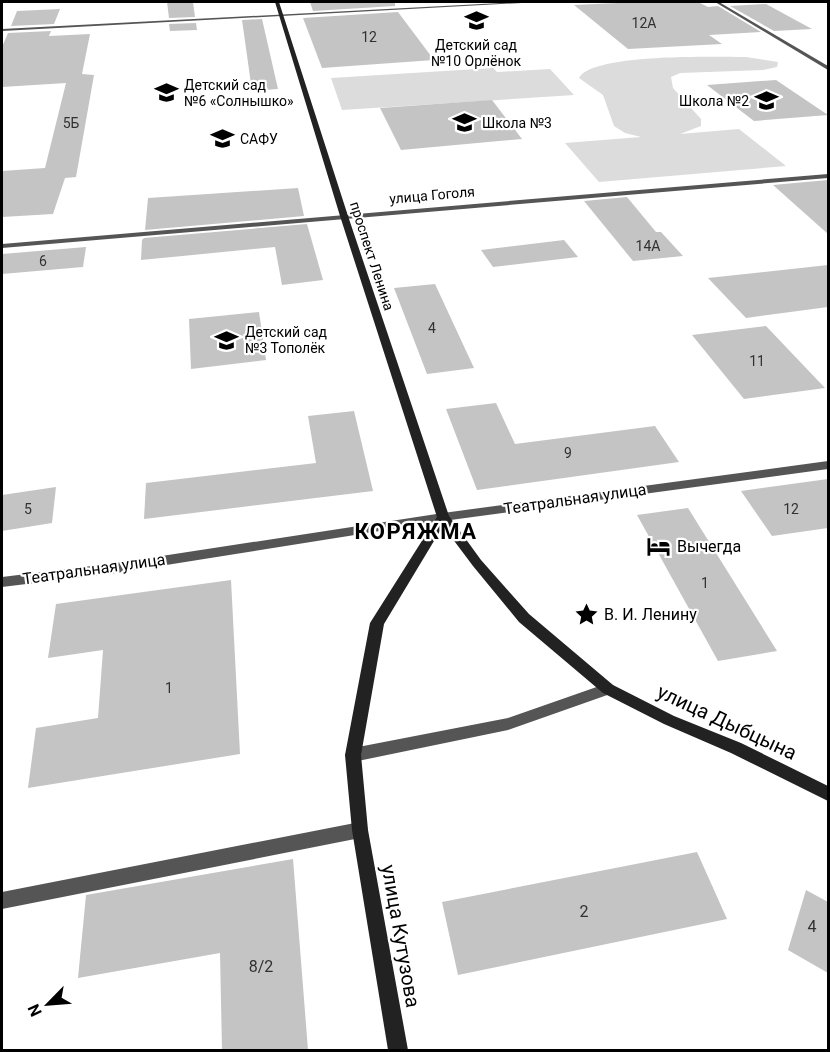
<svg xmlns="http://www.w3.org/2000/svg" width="830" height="1052" font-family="Roboto,sans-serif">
  <rect width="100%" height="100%" fill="#fff"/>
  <g fill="#dcdcdc">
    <path d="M 746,57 L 778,62 L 777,67 L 763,70 L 680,73 L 671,77 L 673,88 L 701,119 L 701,126 L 680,134 L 739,129 L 786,166 L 599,182 L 565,143 L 641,137 L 625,133 L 614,126 L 603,95 L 579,78 C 592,53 717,57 746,57 Z"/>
    <polygon points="493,68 497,72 550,69 574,95 342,110 331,78"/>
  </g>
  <g fill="#c4c4c4">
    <polygon points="167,2 193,2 195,17 169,18"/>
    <polygon points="310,2 395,2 395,6 313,11"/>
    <polygon points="639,2 698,2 708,7 718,6 761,32 709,35 722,44 628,49 574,5"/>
    <polygon points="766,4 812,29 774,31 730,6"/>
    <polygon points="60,9 54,24 11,26 17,11"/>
    <polygon points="398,12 434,60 322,68 303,18"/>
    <polygon points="262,19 278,89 252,91 242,20"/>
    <polygon points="196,23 197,30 170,31 169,24"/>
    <polygon points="51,31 49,36 90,34 82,74 94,75 76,177 65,178 53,214 2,217 2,171 45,168 66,83 2,87 2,47 8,33"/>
    <polygon points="776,80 828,115 754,121 707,85"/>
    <polygon points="492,100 522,139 401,150 380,108"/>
    <polygon points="828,180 828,234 773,185"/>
    <polygon points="298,188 304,216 145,230 148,198"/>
    <polygon points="627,197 656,232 661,232 683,256 633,261 584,201"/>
    <polygon points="307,224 323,280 282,285 275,247 141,260 142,240 144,238"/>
    <polygon points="564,240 578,257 493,267 481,250"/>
    <polygon points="86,247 83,267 2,274 2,254"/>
    <polygon points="828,265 828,307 746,318 708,278"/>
    <polygon points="435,284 474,368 427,374 394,288"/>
    <polygon points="259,312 266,360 191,369 189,319"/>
    <polygon points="766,326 825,388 744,399 692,335"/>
    <polygon points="496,403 515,444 655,426 679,462 477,490 446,409"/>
    <polygon points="354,411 373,491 144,519 146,483 316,463 308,416"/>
    <polygon points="828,479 828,528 772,536 741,491"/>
    <polygon points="56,487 52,523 2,531 2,495"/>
    <polygon points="688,508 777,651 718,661 637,515"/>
    <polygon points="231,580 240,754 28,788 36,728 98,718 103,650 48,658 56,604"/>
    <polygon points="697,852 727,919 458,975 442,902"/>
    <polygon points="293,859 308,1050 222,1050 220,953 78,978 86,895"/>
    <polygon points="806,890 828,902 828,973 788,950"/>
  </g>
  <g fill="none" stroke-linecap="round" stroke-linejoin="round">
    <g fill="#555" fill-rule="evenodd">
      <polygon points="521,2 540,2 2,31 2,29"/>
      <polygon points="715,2 719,2 828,66 828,70"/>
      <polygon points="828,174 828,178 2,248 2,244"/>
      <polygon points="828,461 828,469 443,521 116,573 2,587 2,577 116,563 443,513"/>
      <polygon points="608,683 613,685 615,689 613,693 508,730 353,762 348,760 345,755 348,750 353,748 508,718"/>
      <polygon points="360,822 366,825 368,830 366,835 360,838 2,909 2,892"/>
    </g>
    <polygon fill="#222" fill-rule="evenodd" points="275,2 279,2 348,216 449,516 481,560 529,614 613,685 674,716 741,743 828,786 828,801 731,753 664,724 603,693 519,622 473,566 443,526 384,624 361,755 368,830 408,1050 388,1050 352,830 345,755 370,623 437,517 340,216"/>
  </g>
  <defs>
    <symbol id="school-bare" viewBox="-9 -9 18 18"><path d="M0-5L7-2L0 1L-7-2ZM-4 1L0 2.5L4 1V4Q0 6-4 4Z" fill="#000" stroke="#fff" stroke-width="2.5" paint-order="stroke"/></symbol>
    <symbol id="university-bare" viewBox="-9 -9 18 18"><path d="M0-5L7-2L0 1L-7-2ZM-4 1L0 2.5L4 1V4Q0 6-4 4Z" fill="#000" stroke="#fff" stroke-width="2.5" paint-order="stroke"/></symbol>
    <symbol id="hotel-bare" viewBox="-9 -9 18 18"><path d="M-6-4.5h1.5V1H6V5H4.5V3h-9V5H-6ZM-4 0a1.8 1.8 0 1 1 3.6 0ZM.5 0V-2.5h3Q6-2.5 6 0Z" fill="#000" stroke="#fff" stroke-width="2.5" paint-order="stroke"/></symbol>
    <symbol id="sight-bare" viewBox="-9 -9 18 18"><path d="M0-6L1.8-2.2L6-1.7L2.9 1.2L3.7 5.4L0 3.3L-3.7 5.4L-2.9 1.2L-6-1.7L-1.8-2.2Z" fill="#000" stroke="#fff" stroke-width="2.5" paint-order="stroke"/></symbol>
  </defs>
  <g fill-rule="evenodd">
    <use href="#school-bare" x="460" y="4" width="33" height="33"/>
    <use href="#school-bare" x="150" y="76" width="33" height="33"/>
    <use href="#school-bare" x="750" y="84" width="33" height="33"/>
    <use href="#school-bare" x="448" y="106" width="33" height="33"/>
    <use href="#university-bare" x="206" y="122" width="33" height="33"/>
    <use href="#school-bare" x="210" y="324" width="33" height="33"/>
    <use href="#hotel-bare" x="642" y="530" width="33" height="33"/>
    <use href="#sight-bare" x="570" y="598" width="33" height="33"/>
  </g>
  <g text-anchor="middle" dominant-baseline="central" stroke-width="4.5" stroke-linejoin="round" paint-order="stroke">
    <g font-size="14" fill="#313131">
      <text x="644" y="23">12А</text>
      <text x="369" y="37">12</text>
      <text x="71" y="123">5Б</text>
      <text x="648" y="246">14А</text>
      <text x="43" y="261">6</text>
      <text x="432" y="328">4</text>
      <text x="757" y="361">11</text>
      <text x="568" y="453">9</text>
      <text x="28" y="509">5</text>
      <text x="791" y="509">12</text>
      <text x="705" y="583">1</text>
      <text x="169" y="688">1</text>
    </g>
    <g font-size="14" fill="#000" stroke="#fff" text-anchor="start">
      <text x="476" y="45" text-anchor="middle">Детский сад<tspan x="476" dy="16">№10 Орлёнок</tspan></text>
      <text x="184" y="85">Детский сад<tspan x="184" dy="16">№6 «Солнышко»</tspan></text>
      <text x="749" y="101" text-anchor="end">Школа №2</text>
      <text x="482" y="123">Школа №3</text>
      <text x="240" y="139">САФУ</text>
      <text x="245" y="332">Детский сад<tspan x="245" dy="16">№3 Тополёк</tspan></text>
    </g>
    <g font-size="14" fill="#000" stroke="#fff">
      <text transform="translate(432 195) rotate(-5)">улица Гоголя</text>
      <text transform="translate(372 256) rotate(72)">проспект Ленина</text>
    </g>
    <g font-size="16" fill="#000" stroke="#fff">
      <text transform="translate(575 499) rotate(-8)">Театральная улица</text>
      <text transform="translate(94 569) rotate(-8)">Театральная улица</text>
    </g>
    <g font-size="16" fill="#000" stroke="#fff" text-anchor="start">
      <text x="677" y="546">Вычегда</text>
      <text x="604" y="614">В. И. Ленину</text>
    </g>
    <g font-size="16" fill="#313131">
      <text x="584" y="911">2</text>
      <text x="812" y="926">4</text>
      <text x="261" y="966">8/2</text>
    </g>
    <g font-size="20" fill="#000" stroke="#fff">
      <text transform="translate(727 722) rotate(25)">улица Дыбцына</text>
      <text transform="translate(401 936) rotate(80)">улица Кутузова</text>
    </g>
    <g font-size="22" font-weight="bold" letter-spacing="1.5" fill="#000" stroke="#fff">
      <text x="416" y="531">КОРЯЖМА</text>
    </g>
  </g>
  <rect width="830" height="1052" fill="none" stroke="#000000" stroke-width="6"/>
  <g transform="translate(48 1004) rotate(245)" stroke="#ffffff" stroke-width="4.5" paint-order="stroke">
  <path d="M0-4.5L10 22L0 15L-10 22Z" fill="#000000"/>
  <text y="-9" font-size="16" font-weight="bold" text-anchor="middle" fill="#000000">N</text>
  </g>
</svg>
